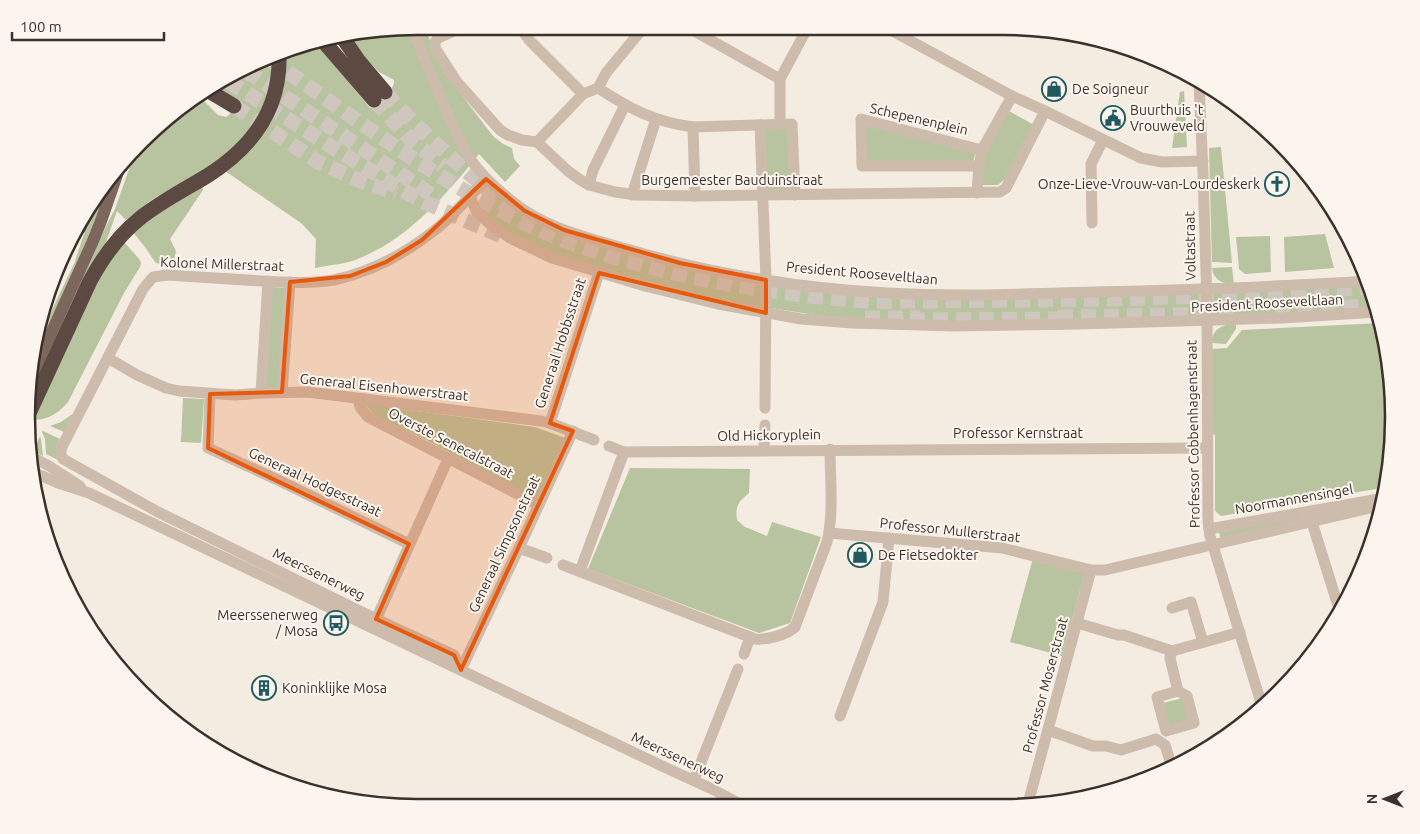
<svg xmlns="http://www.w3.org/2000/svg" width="1420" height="834" font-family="Ubuntu,sans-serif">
  <rect width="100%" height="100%" fill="#f4ebe1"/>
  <g fill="#b8c4a0">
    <path d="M 405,28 L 409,37 L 426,31 L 444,72 L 493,136 L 503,144 L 512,148 L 514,159 L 520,166 L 505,182 L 479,154 C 447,194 409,238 360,258 C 348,264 329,265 315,268 L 316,239 L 301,223 L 222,169 L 249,148 L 283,51 L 292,47 L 316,43 L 370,108 C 378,101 395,91 394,80 L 379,72 L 362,55 L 350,37 Z"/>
    <path d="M 272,58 C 271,64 272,71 271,77 C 266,118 237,149 203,171 C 186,182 167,190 150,201 C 142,207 134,214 126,220 L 117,211 L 105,245 L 74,297 L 106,226 L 115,209 L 134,155 L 179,107 L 199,96 L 218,115 L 226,117 L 230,114 L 238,100 L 214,88 Z"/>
    <polygon points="1184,91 1187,147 1172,148 1180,92"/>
    <polygon points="1009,111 1034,125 1009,175 998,185 981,185 986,149"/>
    <polygon points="864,123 976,151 973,162 864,162"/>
    <polygon points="762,126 791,126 793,193 765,194"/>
    <polygon points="1221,147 1232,263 1212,262 1209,148"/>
    <polygon points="110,180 95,224 36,355 37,341 74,264 86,228 103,188"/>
    <polygon points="202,185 203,190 170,239 176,251 173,264 159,264 155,262 145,247 132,231"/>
    <polygon points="487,194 495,194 599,245 885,296 1369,284 1377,309 1103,321 885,321 821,316 709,298 549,254 495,225 480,209 480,201"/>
    <polygon points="1325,234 1334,268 1285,272 1284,237"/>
    <polygon points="1270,236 1271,272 1245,274 1239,269 1236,237"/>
    <path d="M 124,242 L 140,260 L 141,263 L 140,267 L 124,293 L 68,402 C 60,412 46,422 32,419 L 89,293 L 99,274 Z"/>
    <path d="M 1232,267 L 1234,284 C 1222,283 1214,281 1212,268 Z"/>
    <polygon points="270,287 287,288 280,390 263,389"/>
    <path d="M 1236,323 L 1236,329 L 1226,344 L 1212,343 C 1212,328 1223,325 1236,323 Z"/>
    <polygon points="1381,323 1386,340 1394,417 1387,487 1221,516 1215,511 1215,435 1212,434 1212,349 1227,348 1242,330"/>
    <polygon points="183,398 204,399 201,443 181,442"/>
    <polygon points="365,404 535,427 565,438 537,499 424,439 374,415"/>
    <polygon points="74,413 64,432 50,426 61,422"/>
    <path d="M 43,431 L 60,439 C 54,448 56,453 60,461 L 46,454 L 45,439 L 42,432 Z"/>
    <polygon points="40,436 41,439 43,456 33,451"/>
    <path d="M 630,468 L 750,469 L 749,493 C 738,502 735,506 737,520 L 745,527 L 767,536 L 772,522 L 821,537 L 790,623 L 759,633 L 588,569 Z"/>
    <polygon points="1302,516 1303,521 1221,540 1219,532"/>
    <polygon points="1033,558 1085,572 1062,656 1010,642"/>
    <polygon points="1183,698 1190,721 1169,727 1163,703"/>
  </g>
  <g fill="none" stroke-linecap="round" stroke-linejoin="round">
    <g stroke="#cfc6bd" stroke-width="15" stroke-dasharray="15 8" stroke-linecap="butt">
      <path d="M 269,59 C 363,123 455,196 561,239 C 599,254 639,265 678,274 C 741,288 805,297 869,301 C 886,302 904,301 921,301 C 952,301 983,300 1014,300 C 1133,300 1252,295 1370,287"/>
      <polyline points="246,71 438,199"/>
      <polyline points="228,81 327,144 402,190 426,203 506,238"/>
      <path d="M 385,92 C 423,135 468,173 512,210"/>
      <polyline points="374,100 410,139 443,166"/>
      <polyline points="234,106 318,162 363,182 396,193"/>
      <polyline points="1275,313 1375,305"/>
      <polyline points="1058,317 1237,314"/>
      <polyline points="865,318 920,318"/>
      <polyline points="910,320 1067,319"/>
    </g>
    <g stroke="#cdbbac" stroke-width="11">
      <polyline points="466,26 438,38 435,42 435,48 457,82 500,130 508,135 522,140 537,142 568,171 579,179 589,185 615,192 637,195 695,196 1000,192 1006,188 1045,111"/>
      <polyline points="519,26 530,41 583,94"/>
      <path d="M 412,27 C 423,56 435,84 447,112 C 454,128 461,145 471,160 C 482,176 498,190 513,202 C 545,228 588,238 627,249 C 711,274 800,288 887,293 C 956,297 1024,294 1093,292 C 1185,290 1276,287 1368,281"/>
      <polyline points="687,27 780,79"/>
      <polyline points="885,27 1012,96 1045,111 1141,158 1162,162 1203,161"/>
      <polyline points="1199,82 1203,173 1207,305 1208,521 1210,536 1262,706"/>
      <path d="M 598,88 C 630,109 655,122 693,127 L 792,124 L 795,195"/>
      <polyline points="780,124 780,79 808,27"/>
      <polyline points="760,125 766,280 765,408"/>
      <polyline points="693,127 695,196"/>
      <polyline points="537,142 583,94 598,88 606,73 644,27"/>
      <polyline points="979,166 862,166 861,119 982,150"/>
      <polyline points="589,185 593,170 625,105"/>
      <polyline points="977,193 979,166 982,150 1012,96"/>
      <polyline points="632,195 656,119"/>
      <polyline points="470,196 476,211 493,227 510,238 552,258 645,286 718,304 801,319 852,323 953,326 1079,324 1282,318 1378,312"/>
      <polyline points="1092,223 1091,164 1103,140"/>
      <polyline points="108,358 137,375 166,388 179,391 235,395 261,393 308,392 541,421 550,423 594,440"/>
      <polyline points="282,392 290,282"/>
      <polyline points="261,393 268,281"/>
      <polyline points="210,394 208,448 282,482 409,544"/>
      <polyline points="358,399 360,407 368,417 539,505"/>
      <polyline points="550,423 599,273"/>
      <polyline points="609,446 624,452 1207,448"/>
      <polyline points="764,450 765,425"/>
      <polyline points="30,456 49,466 80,486"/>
      <polyline points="33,472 58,483 89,493 660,765 712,789 746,807"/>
      <polyline points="1310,516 1340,612"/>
      <polyline points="1209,529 1379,499"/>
      <polyline points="829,533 1002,548 1091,570 1105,570 1383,505"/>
      <polyline points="519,548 547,558"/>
      <path d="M 563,565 L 755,639 C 766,640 787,635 795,627 L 827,542 C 834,512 830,480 830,449"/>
      <polyline points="580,571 624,452"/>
      <polyline points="1172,608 1191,602 1203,642"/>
      <polyline points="1077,623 1118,635 1124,635 1172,651"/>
      <polyline points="374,624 448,459"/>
      <polyline points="1172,651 1170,658 1178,691 1187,696 1194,723 1166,731 1157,697 1178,691"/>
      <polyline points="1172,651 1240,632"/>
      <polyline points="744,654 750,637"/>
      <path d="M 461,670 L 454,655 L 376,619 L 158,512 L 63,459 C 58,451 63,445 67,437 L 143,289 L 153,277 L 167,275 C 198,277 230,279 262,281 C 285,282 310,284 334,280 C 371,272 406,253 435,230 C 454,215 470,196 486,179"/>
      <polyline points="461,670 519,548 573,431"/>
      <polyline points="840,716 883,602 889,538"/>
      <polyline points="1048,730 1093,746 1106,746 1121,750 1156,739 1165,745 1172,767"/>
      <polyline points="694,780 738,669"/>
      <polyline points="1027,807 1091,570"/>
    </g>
    <g stroke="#7d675c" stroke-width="12">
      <polyline points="80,228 93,199"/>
      <polyline points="34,371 93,241 101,221 118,172"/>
    </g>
    <g stroke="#5c4a42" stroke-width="15">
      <polyline points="343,38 358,60 385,92"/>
      <polyline points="324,42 374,100"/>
      <polyline points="209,91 234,106"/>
      <path d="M 30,411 L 90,281 C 103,257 118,236 139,219 C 160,202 184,190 207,176 C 253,147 281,109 279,54"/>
    </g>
  </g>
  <path fill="#e8590c" fill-opacity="0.2" stroke="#e8590c" stroke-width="4" stroke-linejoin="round" d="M 486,179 L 525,211 L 564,230 L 680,263 L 766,280 L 766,313 L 599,273 L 550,423 L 573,431 L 461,670 L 454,655 L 376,619 L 409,544 L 208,448 L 210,394 L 282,392 L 290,282 L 350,276 L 386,262 L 422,240 Z"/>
  <defs>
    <symbol id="shop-ring" viewBox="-11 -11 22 22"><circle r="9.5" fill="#fbf5ee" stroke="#1f5a5e" stroke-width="1.5"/><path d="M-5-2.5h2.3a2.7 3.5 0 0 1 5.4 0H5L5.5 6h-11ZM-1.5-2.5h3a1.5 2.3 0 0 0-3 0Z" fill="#1f5a5e"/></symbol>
    <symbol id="civic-ring" viewBox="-11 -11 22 22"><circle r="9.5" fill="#fbf5ee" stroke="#1f5a5e" stroke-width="1.5"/><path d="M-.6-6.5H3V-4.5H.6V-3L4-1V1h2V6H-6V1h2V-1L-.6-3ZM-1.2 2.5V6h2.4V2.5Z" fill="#1f5a5e"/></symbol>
    <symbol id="church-ring" viewBox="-11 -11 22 22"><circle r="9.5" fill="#fbf5ee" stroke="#1f5a5e" stroke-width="1.5"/><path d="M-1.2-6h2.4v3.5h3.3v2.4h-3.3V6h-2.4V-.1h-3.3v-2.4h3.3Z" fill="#1f5a5e"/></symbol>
    <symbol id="bus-ring" viewBox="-11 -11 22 22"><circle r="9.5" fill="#fbf5ee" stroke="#1f5a5e" stroke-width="1.5"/><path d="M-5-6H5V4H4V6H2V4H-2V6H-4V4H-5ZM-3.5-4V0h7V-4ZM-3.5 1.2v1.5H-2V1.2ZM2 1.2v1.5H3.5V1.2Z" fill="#1f5a5e"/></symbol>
    <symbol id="building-ring" viewBox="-11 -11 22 22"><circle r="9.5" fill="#fbf5ee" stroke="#1f5a5e" stroke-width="1.5"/><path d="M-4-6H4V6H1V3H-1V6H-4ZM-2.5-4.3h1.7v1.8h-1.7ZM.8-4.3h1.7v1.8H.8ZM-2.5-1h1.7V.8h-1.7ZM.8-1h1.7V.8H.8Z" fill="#1f5a5e"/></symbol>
  </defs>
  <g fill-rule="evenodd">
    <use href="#shop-ring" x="1040" y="75" width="28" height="28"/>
    <use href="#civic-ring" x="1099" y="104" width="28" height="28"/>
    <use href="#church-ring" x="1263" y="170" width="28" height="28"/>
    <use href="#shop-ring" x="846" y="541" width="28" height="28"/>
    <use href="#bus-ring" x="322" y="609" width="28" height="28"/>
    <use href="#building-ring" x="250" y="674" width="28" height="28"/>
  </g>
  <g text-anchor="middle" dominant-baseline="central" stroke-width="4" stroke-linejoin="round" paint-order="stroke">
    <g font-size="14" fill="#3b302b" stroke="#fbf5ee" text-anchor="start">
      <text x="1072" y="89">De Soigneur</text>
      <text x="1130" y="110">Buurthuis 't<tspan x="1130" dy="16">Vrouweveld</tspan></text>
      <text x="1260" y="184" text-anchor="end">Onze-Lieve-Vrouw-van-Lourdeskerk</text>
      <text x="878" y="555">De Fietsedokter</text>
      <text x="318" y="615" text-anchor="end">Meerssenerweg<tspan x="318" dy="16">/ Mosa</tspan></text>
      <text x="282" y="688">Koninklijke Mosa</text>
    </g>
    <g font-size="14" fill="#3b302b" stroke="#fbf5ee">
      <text transform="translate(919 119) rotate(13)">Schepenenplein</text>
      <text x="732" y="180">Burgemeester Bauduinstraat</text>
      <text transform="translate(1190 246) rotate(-91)">Voltastraat</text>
      <text transform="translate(222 264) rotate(2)">Kolonel Millerstraat</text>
      <text transform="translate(862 273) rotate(5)">President Rooseveltlaan</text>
      <text transform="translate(1267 303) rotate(-3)">President Rooseveltlaan</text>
      <text transform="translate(560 343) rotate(-72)">Generaal Hobbsstraat</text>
      <text transform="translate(384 387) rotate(6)">Generaal Eisenhowerstraat</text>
      <text x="1018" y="433">Professor Kernstraat</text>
      <text transform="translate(1193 434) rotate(-91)">Professor Cobbenhagenstraat</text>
      <text transform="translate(769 435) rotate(-1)">Old Hickoryplein</text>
      <text transform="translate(451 443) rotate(27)">Overste Senecalstraat</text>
      <text transform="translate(315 482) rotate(25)">Generaal Hodgesstraat</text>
      <text transform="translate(1294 499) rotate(-10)">Noormannensingel</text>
      <text transform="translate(950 530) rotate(6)">Professor Mullerstraat</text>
      <text transform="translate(504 544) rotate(-65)">Generaal Simpsonstraat</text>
      <text transform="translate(319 574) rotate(26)">Meerssenerweg</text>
      <text transform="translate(1045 685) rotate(-75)">Professor Moserstraat</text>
      <text transform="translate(678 757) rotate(25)">Meerssenerweg</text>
    </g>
  </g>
  <path d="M0 0H1420V834H0ZM417 35H1003A382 382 0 0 1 1385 417V417A382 382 0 0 1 1003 799H417A382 382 0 0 1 35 417V417A382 382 0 0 1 417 35Z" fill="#fbf5ee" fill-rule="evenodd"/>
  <path fill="none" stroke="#3b302b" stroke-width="2.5" d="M417 35H1003A382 382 0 0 1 1385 417V417A382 382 0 0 1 1003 799H417A382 382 0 0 1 35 417V417A382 382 0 0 1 417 35Z"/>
  <g transform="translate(1385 799) rotate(270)" stroke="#fbf5ee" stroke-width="4" paint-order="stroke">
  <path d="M0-4L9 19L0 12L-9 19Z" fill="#3b302b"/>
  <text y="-8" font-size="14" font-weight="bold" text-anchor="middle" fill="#3b302b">N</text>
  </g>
  <path d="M12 32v8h152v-8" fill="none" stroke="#3b302b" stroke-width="2.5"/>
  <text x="20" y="32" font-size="15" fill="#3b302b" stroke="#fbf5ee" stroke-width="4" paint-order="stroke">100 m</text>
</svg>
